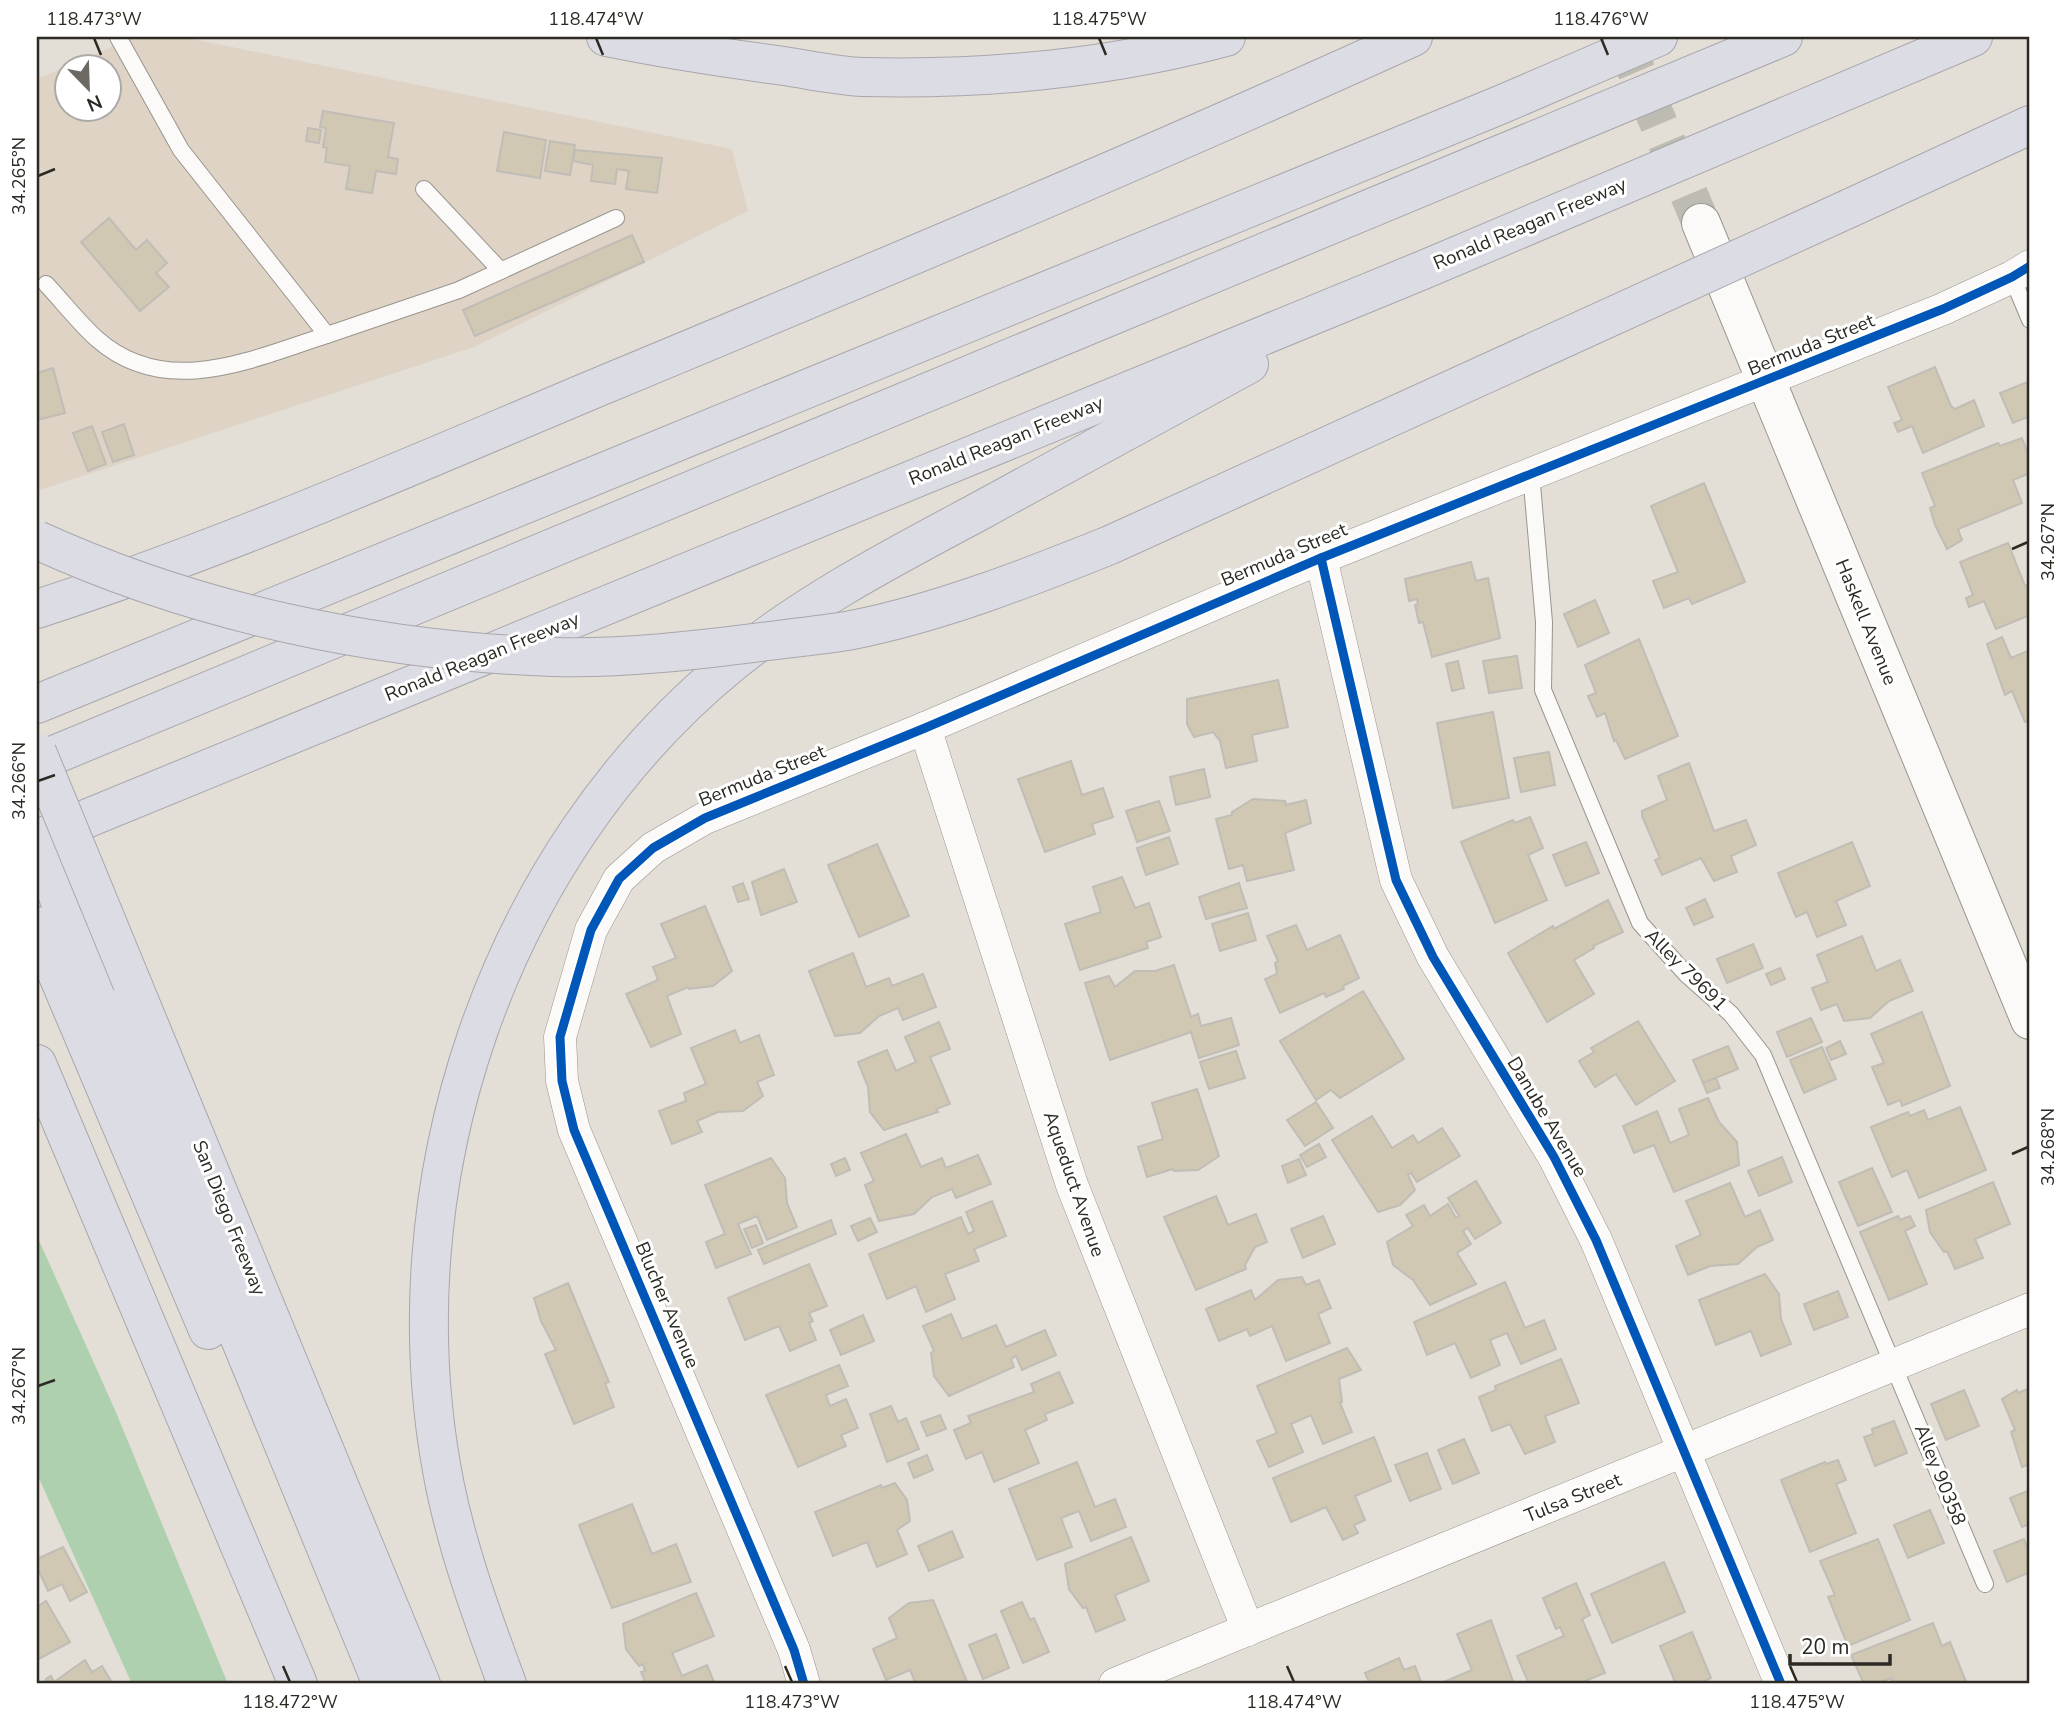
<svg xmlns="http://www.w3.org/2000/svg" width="2067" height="1721" font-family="'Nunito Sans',sans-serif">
  <rect width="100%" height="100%" fill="#e3dfd6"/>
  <path fill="#ded3c5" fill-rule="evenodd" d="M 135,37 L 183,37 L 732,149 L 748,211 L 474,347 L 37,491 L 37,79 ZM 66,66 L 108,66 L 108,108 L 66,108 Z"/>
  <polygon fill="#aed0ae" points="37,1236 115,1410 228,1684 132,1684 37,1474"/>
  <g fill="#d0c8b2" stroke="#c0bdb6" stroke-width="2">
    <polygon points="323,111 394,123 388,157 398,159 396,174 376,171 372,193 346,189 350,166 325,162 327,148 323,147 326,128 320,127"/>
    <polygon points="308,128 321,130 319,143 306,141"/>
    <polygon points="504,132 546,140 540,178 497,171"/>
    <polygon points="550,141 575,145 570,175 545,171"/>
    <polygon points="575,150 662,158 657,193 626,189 629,171 617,169 615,184 591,181 593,165 573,161"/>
    <polygon points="109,218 136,250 147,240 167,263 156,273 169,287 140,311 81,242"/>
    <polygon points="632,235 644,262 475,336 463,310"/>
    <polygon points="1935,367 1951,406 1955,409 1974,400 1984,426 1923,453 1912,426 1898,432 1894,423 1902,420 1888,387"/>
    <polygon points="53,368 65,413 37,420 37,373"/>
    <polygon points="2030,381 2030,416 2013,423 2000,393"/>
    <polygon points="124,424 134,455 113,462 102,432"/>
    <polygon points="92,426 106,464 88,471 73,433"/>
    <polygon points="2022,438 2030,459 2030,473 2013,480 2022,503 1958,529 1962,540 1947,549 1935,525 1930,508 1935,506 1922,473 1998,443 2000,446"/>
    <polygon points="1704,483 1745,582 1692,604 1689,598 1664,608 1653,581 1678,572 1651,506"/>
    <polygon points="2008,543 2025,586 2030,584 2030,615 1996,629 1984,601 1969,607 1966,598 1973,595 1960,562"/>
    <polygon points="1471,562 1476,581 1488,578 1500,638 1432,657 1423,622 1419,623 1415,605 1418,604 1417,599 1409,601 1405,579"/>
    <polygon points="1595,600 1609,633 1578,647 1564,614"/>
    <polygon points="2002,637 2011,658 2030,650 2030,720 2025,722 2012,691 2005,695 1987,644"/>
    <polygon points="1639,639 1678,736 1625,759 1616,740 1614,741 1605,713 1597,717 1588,696 1596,693 1585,665"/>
    <polygon points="1517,656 1522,688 1489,693 1483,661"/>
    <polygon points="1458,661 1464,688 1452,691 1446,664"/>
    <polygon points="1278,680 1288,727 1252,735 1257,761 1226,768 1220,741 1213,732 1194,737 1187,724 1187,699"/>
    <polygon points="1493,712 1509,798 1453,808 1437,723"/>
    <polygon points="1549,752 1555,785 1521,792 1514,758"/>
    <polygon points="1071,761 1082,795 1103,788 1113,817 1092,824 1095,834 1045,852 1018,779"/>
    <polygon points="1689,763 1714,831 1746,820 1756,845 1731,856 1737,872 1714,881 1701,858 1662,875 1655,860 1660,858 1642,816 1642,811 1667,800 1658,776"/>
    <polygon points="1204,769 1210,797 1176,805 1170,777"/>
    <polygon points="1253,799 1285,801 1286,805 1306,800 1311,823 1285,833 1294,870 1247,881 1243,865 1229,869 1216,819 1232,815 1232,812"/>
    <polygon points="1159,801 1170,831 1137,842 1126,811"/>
    <polygon points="1530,817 1543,848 1528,855 1547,900 1495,923 1461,842 1513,820 1515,823"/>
    <polygon points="1169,837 1178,864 1146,875 1137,848"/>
    <polygon points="1586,842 1599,873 1566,886 1553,855"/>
    <polygon points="1852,842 1870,886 1836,901 1846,925 1817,937 1807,912 1796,917 1778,873"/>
    <polygon points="877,844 909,916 859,937 828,865"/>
    <polygon points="784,869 797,902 761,915 752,882"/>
    <polygon points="1122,877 1135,908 1149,903 1161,937 1146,942 1148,948 1080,970 1065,924 1101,912 1093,887"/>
    <polygon points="743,883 749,899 738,902 733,887"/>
    <polygon points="1239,883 1247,908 1206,919 1199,897"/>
    <polygon points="1705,899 1713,917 1694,925 1686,908"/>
    <polygon points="1608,900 1623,932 1593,946 1594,948 1574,960 1594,994 1547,1022 1508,953 1553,926 1554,929"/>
    <polygon points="705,906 732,971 713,986 689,989 688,987 667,996 681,1034 651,1047 626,994 658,980 653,967 676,958 661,924"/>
    <polygon points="1248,913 1256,940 1220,951 1212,924"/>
    <polygon points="1296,925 1307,950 1340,935 1359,978 1343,986 1344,989 1326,997 1324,993 1280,1013 1265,979 1277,974 1275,963 1278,961 1267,936"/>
    <polygon points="1862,936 1876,971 1900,960 1913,991 1889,1001 1870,1018 1844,1021 1837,1004 1821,1010 1812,988 1828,982 1817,955"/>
    <polygon points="1753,944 1763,968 1727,983 1717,959"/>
    <polygon points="853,953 866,987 889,978 892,986 923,974 936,1007 903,1020 898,1008 879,1016 860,1033 835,1036 809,971"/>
    <polygon points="1174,965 1191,1017 1198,1014 1201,1026 1231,1018 1239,1045 1199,1058 1191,1032 1110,1060 1085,983 1109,976 1115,987 1135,971 1155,971"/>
    <polygon points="1780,968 1785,979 1771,985 1766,974"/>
    <polygon points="1363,991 1404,1059 1340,1098 1331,1090 1316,1100 1280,1041"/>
    <polygon points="1922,1012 1950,1086 1902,1106 1900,1100 1888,1105 1872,1067 1884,1063 1871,1034"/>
    <polygon points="1811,1018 1822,1042 1787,1057 1777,1032"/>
    <polygon points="1638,1021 1675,1081 1636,1105 1616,1074 1595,1087 1579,1061 1594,1052 1591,1048"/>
    <polygon points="939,1022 950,1049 930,1057 950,1104 936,1109 938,1112 884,1130 870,1112 868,1087 858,1062 887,1050 896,1071 916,1062 905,1037"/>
    <polygon points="735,1030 740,1043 759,1035 774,1075 757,1082 763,1096 743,1111 718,1112 697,1121 702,1132 672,1144 659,1111 686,1101 684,1093 706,1084 691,1048"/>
    <polygon points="1840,1041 1846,1054 1831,1060 1826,1048"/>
    <polygon points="1728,1046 1738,1069 1703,1083 1693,1060"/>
    <polygon points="1822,1047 1836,1079 1804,1093 1790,1060"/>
    <polygon points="1236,1051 1245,1078 1209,1089 1200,1062"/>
    <polygon points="1716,1078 1720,1088 1707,1093 1703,1083"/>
    <polygon points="1197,1089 1219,1156 1198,1170 1174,1171 1173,1169 1147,1177 1138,1147 1163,1139 1152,1103"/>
    <polygon points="1708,1098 1719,1122 1737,1142 1739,1165 1674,1192 1654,1145 1634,1153 1623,1126 1657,1111 1670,1143 1689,1135 1679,1109"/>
    <polygon points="1316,1102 1333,1128 1305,1146 1287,1120"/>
    <polygon points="1960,1107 1986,1170 1919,1198 1907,1170 1892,1177 1871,1127 1908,1112 1910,1116 1924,1110 1928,1120"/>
    <polygon points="1372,1116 1392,1148 1413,1135 1418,1143 1442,1128 1460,1156 1417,1182 1411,1173 1408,1175 1415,1190 1400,1205 1378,1212 1332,1140"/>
    <polygon points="906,1134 921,1167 942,1158 946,1168 978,1155 991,1184 956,1198 952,1189 932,1197 914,1214 879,1221 865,1185 874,1181 861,1153"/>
    <polygon points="1319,1144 1326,1157 1307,1167 1300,1155"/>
    <polygon points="1782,1157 1792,1182 1759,1196 1748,1171"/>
    <polygon points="771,1158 785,1178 787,1203 797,1227 767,1240 757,1216 738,1224 751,1254 716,1268 706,1242 725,1234 705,1185"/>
    <polygon points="845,1158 850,1170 836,1176 831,1164"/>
    <polygon points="1299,1159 1306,1175 1288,1183 1282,1166"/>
    <polygon points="1872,1168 1892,1212 1858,1226 1839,1182"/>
    <polygon points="1476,1181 1501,1223 1475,1239 1468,1228 1463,1231 1471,1244 1457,1253 1476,1284 1430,1305 1413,1280 1393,1265 1387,1242 1413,1226 1406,1215 1424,1205 1430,1216 1448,1204 1456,1218 1459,1216 1448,1198"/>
    <polygon points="1993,1182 2010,1224 1975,1239 1983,1258 1955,1269 1947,1251 1944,1252 1930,1232 1926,1210"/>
    <polygon points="1730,1183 1745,1217 1760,1210 1773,1240 1757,1247 1738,1264 1710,1266 1688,1275 1676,1246 1701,1235 1686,1201"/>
    <polygon points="1216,1196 1228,1225 1256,1214 1267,1242 1255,1247 1245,1265 1246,1269 1196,1290 1164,1217"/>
    <polygon points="992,1201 1006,1236 974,1249 979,1261 945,1274 955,1299 926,1312 916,1286 887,1299 869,1254 961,1217 968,1234 974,1231 966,1212"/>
    <polygon points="1323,1216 1335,1244 1303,1258 1291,1229"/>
    <polygon points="1898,1216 1900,1220 1910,1216 1915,1226 1905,1231 1927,1284 1889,1300 1860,1232"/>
    <polygon points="870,1218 877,1232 858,1241 851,1226"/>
    <polygon points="831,1220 836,1234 764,1264 758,1250"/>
    <polygon points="756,1225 763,1243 752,1248 744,1229"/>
    <polygon points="809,1264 827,1306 809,1313 813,1321 809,1323 816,1340 790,1351 779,1326 745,1340 728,1298"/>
    <polygon points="1765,1274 1779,1294 1781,1319 1791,1344 1761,1356 1751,1331 1716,1345 1699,1300"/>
    <polygon points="1302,1277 1306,1285 1319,1280 1331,1308 1318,1314 1330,1343 1286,1361 1272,1326 1250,1336 1247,1329 1219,1341 1206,1309 1251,1290 1255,1300 1278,1280"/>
    <polygon points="1505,1282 1525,1328 1544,1320 1556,1349 1521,1364 1507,1333 1490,1340 1500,1365 1471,1378 1455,1343 1427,1355 1414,1322"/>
    <polygon points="568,1283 609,1382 605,1383 614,1407 574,1424 545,1354 556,1350 541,1321 534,1298"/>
    <polygon points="1838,1291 1848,1317 1814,1330 1804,1304"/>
    <polygon points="951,1314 962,1339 996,1325 1006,1347 1045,1330 1056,1355 1022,1370 1016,1356 1011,1359 1014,1367 949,1396 934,1376 931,1353 934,1351 923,1326"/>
    <polygon points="863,1315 874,1341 841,1355 830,1330"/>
    <polygon points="1347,1348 1361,1370 1339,1379 1342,1402 1340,1403 1352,1432 1323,1444 1311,1415 1291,1424 1303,1452 1269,1467 1257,1441 1277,1433 1257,1386"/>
    <polygon points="1561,1359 1579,1403 1545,1416 1555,1442 1525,1454 1510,1424 1492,1431 1479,1397 1496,1390 1495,1386"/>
    <polygon points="839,1365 848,1386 826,1395 830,1406 846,1399 858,1428 841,1435 846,1446 798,1467 766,1395"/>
    <polygon points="1059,1372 1073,1403 1045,1414 1047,1420 1025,1430 1039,1463 994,1482 982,1452 966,1459 954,1430 971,1423 968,1416 1034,1392 1031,1384"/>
    <polygon points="2030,1388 2030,1464 2022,1467 2011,1432 2015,1430 2002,1399 2017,1390 2018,1393"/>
    <polygon points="1964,1390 1979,1426 1946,1440 1931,1404"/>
    <polygon points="891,1406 898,1422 906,1418 919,1449 887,1462 870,1414"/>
    <polygon points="940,1415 946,1429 927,1436 921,1422"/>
    <polygon points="1894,1421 1907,1453 1875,1466 1864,1437 1873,1434 1872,1429"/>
    <polygon points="1374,1437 1391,1481 1355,1496 1365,1520 1354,1525 1358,1533 1343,1540 1326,1507 1291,1522 1273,1478"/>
    <polygon points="1464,1439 1479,1473 1453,1484 1438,1450"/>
    <polygon points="1427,1453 1441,1489 1410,1501 1395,1465"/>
    <polygon points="927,1455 933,1470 914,1478 908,1463"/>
    <polygon points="1838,1460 1846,1480 1836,1484 1856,1533 1810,1552 1781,1480 1825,1462 1826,1464"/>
    <polygon points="1077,1462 1095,1507 1115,1499 1126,1527 1091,1541 1079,1511 1061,1518 1072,1547 1037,1560 1009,1489"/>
    <polygon points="895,1483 907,1500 910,1521 897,1530 907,1554 877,1567 867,1542 833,1556 815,1512 881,1485 882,1488"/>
    <polygon points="2030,1490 2030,1524 2022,1527 2010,1498"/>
    <polygon points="632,1504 652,1554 676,1544 691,1582 612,1608 579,1525"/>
    <polygon points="1930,1510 1944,1543 1908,1558 1894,1525"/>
    <polygon points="952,1531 963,1557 929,1571 918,1546"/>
    <polygon points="1131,1537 1149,1581 1115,1595 1125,1620 1096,1632 1086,1607 1083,1608 1069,1589 1065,1564"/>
    <polygon points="1878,1539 1910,1620 1848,1646 1828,1597 1835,1595 1820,1561"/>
    <polygon points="2024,1539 2030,1555 2030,1572 2007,1582 1994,1551"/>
    <polygon points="63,1547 87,1592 70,1601 62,1584 48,1591 37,1567 37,1559"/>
    <polygon points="1664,1562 1685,1612 1612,1643 1591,1594"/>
    <polygon points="1576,1583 1590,1615 1582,1619 1605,1673 1580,1683 1529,1684 1517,1656 1564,1636 1560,1627 1556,1629 1543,1598"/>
    <polygon points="696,1593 714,1636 672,1653 682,1676 707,1665 715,1684 646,1684 641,1672 645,1671 643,1664 639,1666 626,1649 623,1624"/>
    <polygon points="933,1600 968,1684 916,1684 910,1670 886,1680 873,1649 897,1638 889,1618 909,1603"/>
    <polygon points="46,1601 70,1642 37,1660 37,1607"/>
    <polygon points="1022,1602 1030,1620 1034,1618 1049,1652 1023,1663 1001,1611"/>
    <polygon points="1491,1620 1514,1684 1439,1684 1472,1670 1457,1634"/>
    <polygon points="1933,1623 1942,1646 1950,1642 1967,1684 1894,1684 1891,1678 1876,1684 1864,1684 1851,1655"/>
    <polygon points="1692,1632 1711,1678 1697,1684 1676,1684 1660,1646"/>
    <polygon points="996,1634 1009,1668 983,1679 969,1645"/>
    <polygon points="1399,1658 1404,1670 1415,1666 1422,1684 1370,1684 1365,1673"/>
    <polygon points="85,1660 92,1672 102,1666 113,1684 45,1684 46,1679 51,1676 54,1682"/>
  </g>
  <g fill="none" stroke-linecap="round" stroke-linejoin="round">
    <polyline stroke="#bebbb2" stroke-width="38" stroke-dasharray="38 19" stroke-linecap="butt" points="1622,37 1701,223"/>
    <defs>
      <g id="lane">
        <polyline points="118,37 181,150 327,335 459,290 616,218"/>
        <polyline points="424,189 501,271"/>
        <polyline points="2012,277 2030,320"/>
        <path d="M 46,284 C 63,302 79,323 97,339 C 166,400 252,359 327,335"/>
        <polyline points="1531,473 1544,622 1543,690 1640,923 1686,974 1731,1014 1763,1055 1985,1584"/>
      </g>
      <g id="street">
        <polyline points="1321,558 1396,880 1433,957 1554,1157 1596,1240 1781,1684"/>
        <polyline points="925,728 1072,1185 1248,1630"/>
        <polyline points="804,1684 794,1650 574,1130 562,1081 560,1037 591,930 619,879 653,848 705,818 925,728 1321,558 1943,309 2012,277 2030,266"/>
        <polyline points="1115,1684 2030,1309"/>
      </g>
      <polyline id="secondary" points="1701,223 2030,1020"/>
      <g id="highway">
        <path d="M 606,37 C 665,49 724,58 784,66 C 810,70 837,76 863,77 C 984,80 1110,68 1226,37"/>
        <polyline points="1850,208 2030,125"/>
        <path d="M 37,609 C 229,547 415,464 601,386 C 873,273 1144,159 1413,37"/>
        <polyline points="37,704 1500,105 1658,37"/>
        <polyline points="37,762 1783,37"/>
        <polyline points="37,839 1423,270 1973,37"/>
        <polyline points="37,845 382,1684"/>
        <polyline points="37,926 208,1330"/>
        <polyline points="132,983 421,1684"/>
        <polyline points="37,1064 298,1684"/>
        <path d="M 507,1684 C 483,1619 459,1554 445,1486 C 385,1188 495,855 733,662 C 807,602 892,558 976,513 C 1067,463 1158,414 1249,364"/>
      </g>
    </defs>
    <use href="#lane" stroke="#98958d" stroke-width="18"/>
    <use href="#street" stroke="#98958d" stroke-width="33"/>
    <use href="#secondary" stroke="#98958d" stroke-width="40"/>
    <use href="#highway" stroke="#a9a7ad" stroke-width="40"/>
    <use href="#lane" stroke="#fbfaf9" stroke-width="16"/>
    <use href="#street" stroke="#fbfaf9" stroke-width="32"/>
    <use href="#secondary" stroke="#fbfaf9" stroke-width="38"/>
    <use href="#highway" stroke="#dcdce4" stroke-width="38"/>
    <defs>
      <g id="highway-bridge">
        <path d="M 37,540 C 197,613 377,651 553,657 C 625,659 698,650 769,641 C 796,637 825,635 852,630 C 938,613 1028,578 1110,545 L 1850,208"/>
        <polyline points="37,752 132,983"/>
      </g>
    </defs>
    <use href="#highway-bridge" stroke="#a9a7ad" stroke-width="40" stroke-linecap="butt"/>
    <use href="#highway-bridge" stroke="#dcdce4" stroke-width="38"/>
    <defs>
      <g id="cycleway">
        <polyline points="1321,558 1396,880 1433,957 1554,1157 1596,1240 1781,1684"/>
        <polyline points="804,1684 794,1650 574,1130 562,1081 560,1037 591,930 619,879 653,848 705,818 925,728 1321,558 1943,309 2012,277 2030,266"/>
      </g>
    </defs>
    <use href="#cycleway" stroke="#fff" stroke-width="13"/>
    <use href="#cycleway" stroke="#0057b8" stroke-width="9"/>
  </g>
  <path fill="none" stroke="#2c2a23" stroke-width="2.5" d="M 94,38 L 101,55M 596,38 L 603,55M 1099,38 L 1106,55M 1601,38 L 1608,55M 38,176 L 55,169M 2012,549 L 2028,542M 38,781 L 55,775M 2012,1154 L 2028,1147M 38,1386 L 55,1380M 283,1666 L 290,1682M 785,1666 L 792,1682M 1287,1666 L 1294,1682M 1790,1666 L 1797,1682"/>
  <g text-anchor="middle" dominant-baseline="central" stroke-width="6" stroke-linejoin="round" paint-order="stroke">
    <g font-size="19" fill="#2c2a23" stroke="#fff">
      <text transform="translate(1530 224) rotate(-23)">Ronald Reagan Freeway</text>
      <text transform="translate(1811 345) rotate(-22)">Bermuda Street</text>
      <text transform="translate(1006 441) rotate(-22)">Ronald Reagan Freeway</text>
      <text transform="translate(1284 555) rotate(-23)">Bermuda Street</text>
      <text transform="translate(1866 622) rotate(68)">Haskell Avenue</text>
      <text transform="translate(482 657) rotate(-22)">Ronald Reagan Freeway</text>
      <text transform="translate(762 776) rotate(-22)">Bermuda Street</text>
      <text transform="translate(1686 970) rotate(45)">Alley 79691</text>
      <text transform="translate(1547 1117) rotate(59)">Danube Avenue</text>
      <text transform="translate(1074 1184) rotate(71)">Aqueduct Avenue</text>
      <text transform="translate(229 1218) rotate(68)">San Diego Freeway</text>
      <text transform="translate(667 1305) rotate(67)">Blucher Avenue</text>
      <text transform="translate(1940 1475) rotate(68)">Alley 90358</text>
      <text transform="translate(1573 1498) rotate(-22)">Tulsa Street</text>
    </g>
  </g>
  <rect width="2067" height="1721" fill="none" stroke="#ffffff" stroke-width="77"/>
  <g transform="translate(88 88) rotate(157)"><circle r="33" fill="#ffffff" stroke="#abaaa7" stroke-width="2"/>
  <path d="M0-5L12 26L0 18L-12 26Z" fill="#6c6962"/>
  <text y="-10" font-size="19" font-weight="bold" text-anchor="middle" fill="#2c2a23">N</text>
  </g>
  <path d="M1790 1654v10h100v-10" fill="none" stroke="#2c2a23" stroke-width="3.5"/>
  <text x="1801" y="1654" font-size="21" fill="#2c2a23" stroke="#ffffff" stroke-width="5" paint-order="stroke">20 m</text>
  <rect x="38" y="38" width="1990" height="1644" fill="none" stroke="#2c2a23" stroke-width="2.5"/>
  <g font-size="18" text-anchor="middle" fill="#2c2a23">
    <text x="94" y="25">118.473°W</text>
    <text x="596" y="25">118.474°W</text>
    <text x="1099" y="25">118.475°W</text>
    <text x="1601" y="25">118.476°W</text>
    <text transform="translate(19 176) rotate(-90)" y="6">34.265°N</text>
    <text transform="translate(2048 542) rotate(-90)" y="6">34.267°N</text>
    <text transform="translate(19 781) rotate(-90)" y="6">34.266°N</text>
    <text transform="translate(2048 1147) rotate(-90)" y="6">34.268°N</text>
    <text transform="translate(19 1386) rotate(-90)" y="6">34.267°N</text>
    <text x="290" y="1708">118.472°W</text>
    <text x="792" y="1708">118.473°W</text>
    <text x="1294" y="1708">118.474°W</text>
    <text x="1797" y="1708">118.475°W</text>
  </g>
</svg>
